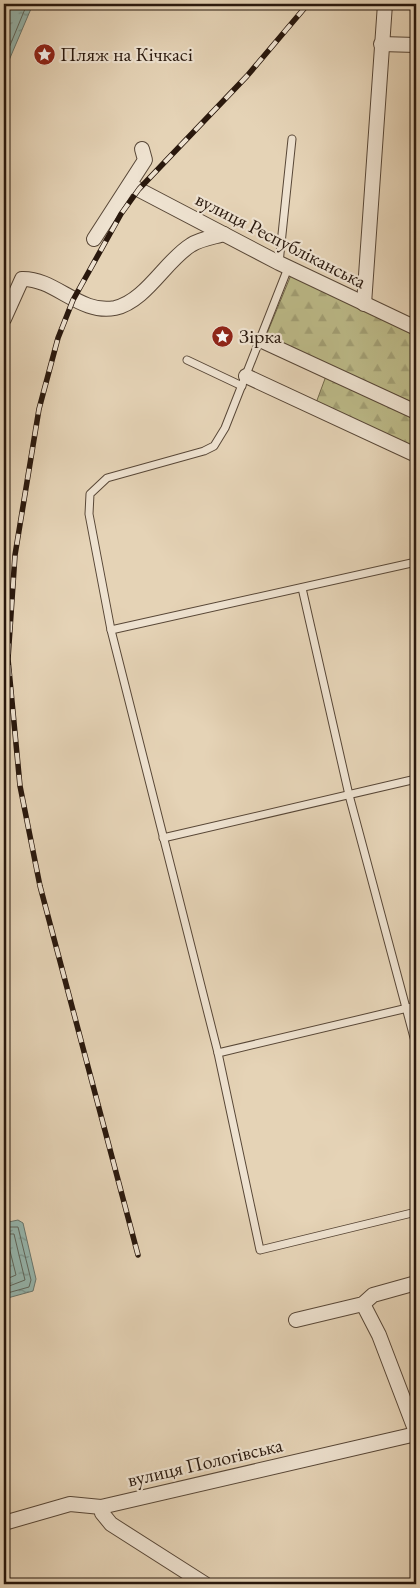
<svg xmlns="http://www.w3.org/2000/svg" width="420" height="1588" font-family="'EB Garamond',serif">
  <defs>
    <pattern id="forest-firs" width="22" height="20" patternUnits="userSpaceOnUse" patternTransform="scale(1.25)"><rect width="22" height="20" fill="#bcba88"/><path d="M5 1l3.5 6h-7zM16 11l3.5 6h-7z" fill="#a29f74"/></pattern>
    <pattern id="water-ripples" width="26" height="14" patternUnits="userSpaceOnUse" patternTransform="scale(1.25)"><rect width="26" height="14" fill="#96b7af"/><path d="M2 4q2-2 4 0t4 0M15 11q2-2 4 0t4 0" fill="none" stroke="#7a948d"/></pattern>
  </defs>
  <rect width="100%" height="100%" fill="#e5d3b6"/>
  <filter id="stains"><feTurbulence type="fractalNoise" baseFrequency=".004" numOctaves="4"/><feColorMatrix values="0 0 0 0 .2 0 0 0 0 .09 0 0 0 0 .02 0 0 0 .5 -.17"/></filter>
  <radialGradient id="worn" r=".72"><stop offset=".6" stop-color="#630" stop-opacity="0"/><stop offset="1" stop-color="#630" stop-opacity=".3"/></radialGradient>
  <g fill="url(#forest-firs)" stroke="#72694a">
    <polygon points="291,275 416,333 416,404 266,336"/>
    <polygon points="326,376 416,417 416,450 316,403"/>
  </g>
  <g fill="url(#water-ripples)" stroke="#6a776e">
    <polygon points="4,4 33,4 4,72"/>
    <polygon points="18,1220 23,1223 36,1279 33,1291 4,1299 4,1223"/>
  </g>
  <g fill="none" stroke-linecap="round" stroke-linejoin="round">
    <g stroke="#60685e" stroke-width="1">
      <polyline points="4,60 27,4"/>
      <polyline points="4,1227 18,1227 31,1280 29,1287 4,1294"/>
      <polyline points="4,1234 14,1234 25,1280 4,1288"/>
      <polyline points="4,1241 8,1243 16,1275 4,1280"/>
    </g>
    <defs>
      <g id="lane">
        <polyline points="279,263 292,139"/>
        <polyline points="187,360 242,386"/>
        <polyline points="416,562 111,630 218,1053 260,1250 416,1212"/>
        <polyline points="302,588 349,795 416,1045"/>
        <polyline points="111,630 89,514 90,494 107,478 204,451 214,446 225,428 288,268"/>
        <polyline points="163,838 416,779"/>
        <polyline points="218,1053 416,1006"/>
      </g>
      <g id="street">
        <polyline points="381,44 416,45"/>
        <polyline points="130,185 279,263 416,328"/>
        <polyline points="94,239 145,160 142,149"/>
        <polyline points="364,304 385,4"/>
        <path d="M 4,319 L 22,279 C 55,278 80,315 115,308 C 146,301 166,260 191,245 C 200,239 214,237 224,234"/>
        <polyline points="260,340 416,412"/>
        <polyline points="246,376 416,455"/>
        <polyline points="363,1304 379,1335 416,1432"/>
        <polyline points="296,1320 363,1304 373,1295 416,1283"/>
        <polyline points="101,1507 102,1513 111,1524 205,1584"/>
        <polyline points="4,1523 70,1504 101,1507 416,1434"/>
      </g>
    </defs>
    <use href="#lane" stroke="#584737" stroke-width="9"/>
    <use href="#street" stroke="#584737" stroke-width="16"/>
    <use href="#lane" stroke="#eee2d0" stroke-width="7"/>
    <use href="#street" stroke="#eee2d0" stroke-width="14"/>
    <defs>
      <polyline id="rail" points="138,1255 40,886 20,786 8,659 15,555 39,409 58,338 73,300 121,214 139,189 247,76 308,4"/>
    </defs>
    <use href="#rail" stroke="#29180d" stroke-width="5.5"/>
    <use href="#rail" stroke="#eee2d0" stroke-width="4" stroke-dasharray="11" stroke-linecap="butt"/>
  </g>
  <defs>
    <symbol id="sight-disc" viewBox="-11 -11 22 22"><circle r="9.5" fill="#8f2418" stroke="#eee2d0"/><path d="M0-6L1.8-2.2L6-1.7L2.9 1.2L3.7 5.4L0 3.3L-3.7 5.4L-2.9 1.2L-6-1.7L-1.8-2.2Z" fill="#fff"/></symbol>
  </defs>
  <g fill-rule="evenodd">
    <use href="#sight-disc" x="32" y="42" width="25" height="25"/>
    <use href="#sight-disc" x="210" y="324" width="25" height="25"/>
  </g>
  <g text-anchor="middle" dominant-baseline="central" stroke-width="4.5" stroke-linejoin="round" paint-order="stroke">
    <g font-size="20" fill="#29180d" stroke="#eee2d0" text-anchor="start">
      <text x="60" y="54">Пляж на Кічкасі</text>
      <text x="239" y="336">Зірка</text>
    </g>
    <g font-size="20" fill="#29180d" stroke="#eee2d0">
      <text transform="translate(281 240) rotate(27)">вулиця Республіканська</text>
      <text transform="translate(205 1462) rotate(-13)">вулиця Пологівська</text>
    </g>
  </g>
  <rect width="420" height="1588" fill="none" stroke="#e5d3b6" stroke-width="20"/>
  <rect x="5" y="5" width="410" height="1578" fill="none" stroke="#29180d" stroke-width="2.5"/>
  <rect x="10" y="10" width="400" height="1568" fill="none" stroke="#29180d"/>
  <rect width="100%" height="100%" filter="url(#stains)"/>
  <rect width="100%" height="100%" fill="url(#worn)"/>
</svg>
